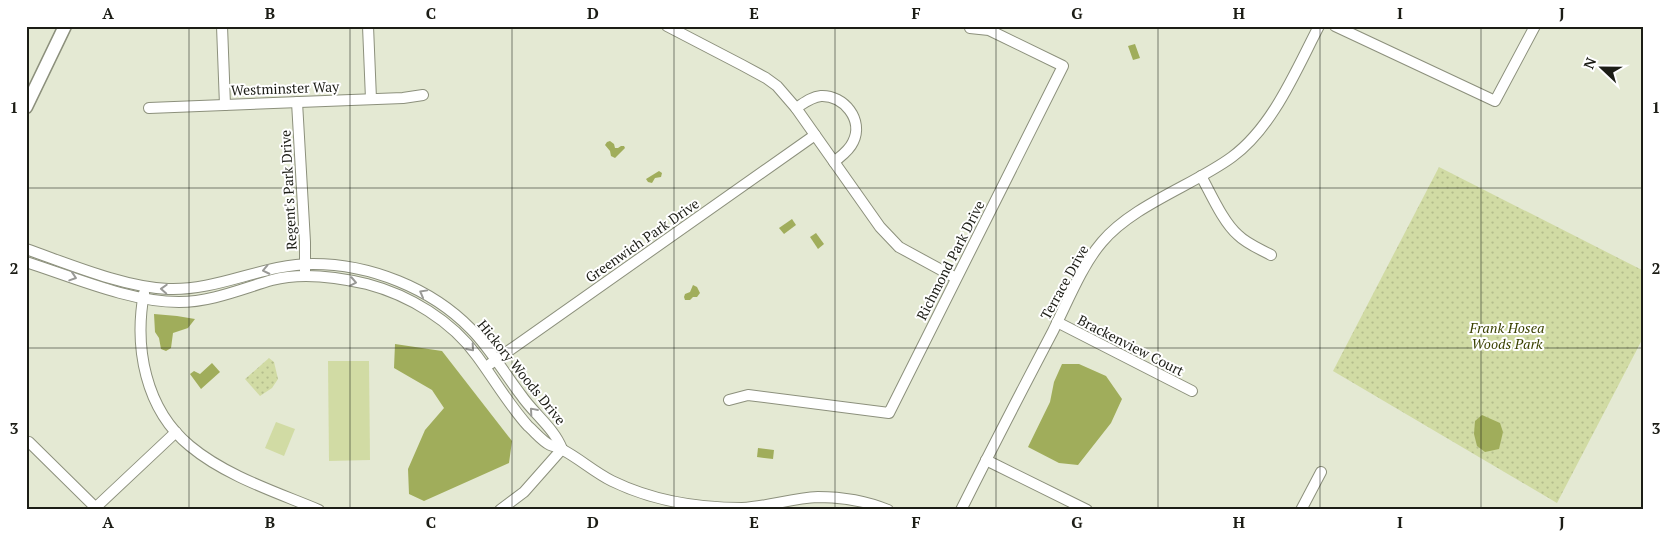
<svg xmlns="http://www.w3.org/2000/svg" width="1670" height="536" font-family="'PT Serif',serif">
  <defs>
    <pattern id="park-dots" width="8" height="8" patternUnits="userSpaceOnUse" patternTransform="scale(1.25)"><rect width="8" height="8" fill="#d1dba4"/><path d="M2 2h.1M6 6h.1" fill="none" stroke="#b3bc8c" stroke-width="1.8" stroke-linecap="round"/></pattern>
  </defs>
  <rect width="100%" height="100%" fill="#e4e9d3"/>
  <g fill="url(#park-dots)">
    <polygon points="1439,167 1644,271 1644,336 1557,503 1333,371"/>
    <polygon points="269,358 274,362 278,379 272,388 260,396 245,379"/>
  </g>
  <g fill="#d1dba4">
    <polygon points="328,361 369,361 370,460 329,461"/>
    <polygon points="276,422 295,429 284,456 265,448"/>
  </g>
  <g fill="#a0ad5b">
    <polygon points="1135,44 1140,58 1133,60 1128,46"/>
    <polygon points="610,141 614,144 615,148 618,148 621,146 624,146 625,148 615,158 611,156 610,151 605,145 607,142"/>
    <polygon points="659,171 662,173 661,177 655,178 652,183 648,182 646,179"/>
    <polygon points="792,219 796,225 784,234 779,228"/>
    <polygon points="816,233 824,244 818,249 810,237"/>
    <polygon points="693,285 697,287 700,293 697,297 693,297 690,300 685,300 684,297 685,294 690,292"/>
    <polygon points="154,314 177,316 195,319 188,328 173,333 171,348 166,351 161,349 159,338 155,332"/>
    <polygon points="395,344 442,351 512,441 509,463 424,501 409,494 408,469 425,430 444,408 432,390 394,368"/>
    <polygon points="212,363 220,372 201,389 190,374 194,371 200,374"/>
    <polygon points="1062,364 1079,364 1106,376 1122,399 1111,423 1078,465 1059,463 1028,447 1050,402 1054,382"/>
    <polygon points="1482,415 1500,423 1503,432 1499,449 1485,452 1477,446 1474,434 1475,421"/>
    <polygon points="758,448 774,450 773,459 757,457"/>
  </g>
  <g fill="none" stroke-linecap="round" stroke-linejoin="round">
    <defs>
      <g id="minor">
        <polyline points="222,26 225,105"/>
        <polyline points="368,26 371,99"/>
        <polyline points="667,26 742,65 766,78 777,86 796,108 880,227 899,247 956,278"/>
        <polyline points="1335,26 1495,101 1535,26"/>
        <polyline points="297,102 305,242 305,271"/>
        <polyline points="149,108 403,98 423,95"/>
        <path d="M 796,108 C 804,103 811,97 821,96 C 844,95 864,120 853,142 C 849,151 841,156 834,162"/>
        <path d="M 1201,176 C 1211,194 1223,222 1238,235 C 1247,244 1260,249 1271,255"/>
        <path d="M 26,249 C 69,264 123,287 168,289 C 218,291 263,264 313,264 C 370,264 431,288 471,329 C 490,348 504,373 521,395 C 534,414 554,428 562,449"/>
        <path d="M 26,262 C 73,277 130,302 179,302 C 211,302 241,289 272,280 C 302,272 337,277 367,284 C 409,295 452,321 477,356 C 494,379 509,405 528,426 C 535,432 542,441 550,445 C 554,447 559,447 563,450 C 580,459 594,472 612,481 C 651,500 698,508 742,508 C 767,507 792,498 818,497 C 841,497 866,501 888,510"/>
        <path d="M 144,293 C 134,347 145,409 190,446 C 226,476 276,492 319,510"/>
        <polyline points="1057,322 1192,391"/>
        <polyline points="490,364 815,135"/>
        <polyline points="729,400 748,395 889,413 1063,66 989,30 970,28"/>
        <polyline points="29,442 95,507"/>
        <polyline points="986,460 1087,510"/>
        <polyline points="93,510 176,432"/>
        <polyline points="500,510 524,492 562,449"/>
        <path d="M 961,510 C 991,450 1022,390 1053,331 C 1067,303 1082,265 1102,242 C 1133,205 1194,185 1232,157 C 1273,127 1296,70 1319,26"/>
        <polyline points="1301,510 1321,472"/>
      </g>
      <polyline id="major" points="26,107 65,26"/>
    </defs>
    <use href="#minor" stroke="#8c907c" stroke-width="12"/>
    <use href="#major" stroke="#8c907c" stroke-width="15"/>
    <use href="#minor" stroke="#fff" stroke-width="10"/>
    <use href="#major" stroke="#fff" stroke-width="12"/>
  </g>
  <defs><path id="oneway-chevron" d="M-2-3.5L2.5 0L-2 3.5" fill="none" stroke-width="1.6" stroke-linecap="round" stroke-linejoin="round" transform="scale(1.25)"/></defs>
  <g stroke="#999996">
    <use href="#oneway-chevron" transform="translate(266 270) rotate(168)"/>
    <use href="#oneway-chevron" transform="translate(73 277) rotate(18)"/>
    <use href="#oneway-chevron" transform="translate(353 282) rotate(11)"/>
    <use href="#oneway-chevron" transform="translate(164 289) rotate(-177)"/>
    <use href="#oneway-chevron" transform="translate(423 293) rotate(-151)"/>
    <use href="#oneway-chevron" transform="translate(471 348) rotate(49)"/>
    <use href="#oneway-chevron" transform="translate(533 411) rotate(-131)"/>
  </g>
  <path fill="none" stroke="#1c1d16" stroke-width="1" stroke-opacity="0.55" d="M 189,26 L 189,510M 350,26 L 350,510M 512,26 L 512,510M 674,26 L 674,510M 835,26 L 835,510M 996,26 L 996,510M 1158,26 L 1158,510M 1320,26 L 1320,510M 1481,26 L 1481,510M 26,188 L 1644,188M 26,348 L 1644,348"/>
  <g text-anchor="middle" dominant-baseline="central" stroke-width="4" stroke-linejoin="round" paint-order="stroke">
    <g font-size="14" fill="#1c1d16" stroke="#fff">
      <text transform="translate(285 88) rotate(-2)">Westminster Way</text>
      <text transform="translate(288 190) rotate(-93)">Regent's Park Drive</text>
      <text transform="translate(642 240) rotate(-35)">Greenwich Park Drive</text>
      <text transform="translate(950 260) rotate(-63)">Richmond Park Drive</text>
      <text transform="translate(1064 282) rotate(-61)">Terrace Drive</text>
      <text transform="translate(1131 345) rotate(27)">Brackenview Court</text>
      <text transform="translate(522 372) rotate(51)">Hickory Woods Drive</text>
    </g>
    <g font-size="14" font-style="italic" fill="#3a4100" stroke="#fff">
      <text x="1507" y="327">Frank Hosea<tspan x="1507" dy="16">Woods Park</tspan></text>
    </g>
  </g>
  <rect width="1670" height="536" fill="none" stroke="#ffffff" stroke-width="55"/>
  <g transform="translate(1602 68) rotate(292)" stroke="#ffffff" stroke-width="4" paint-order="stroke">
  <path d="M0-4L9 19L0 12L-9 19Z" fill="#1c1d16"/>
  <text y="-8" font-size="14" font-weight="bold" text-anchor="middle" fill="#1c1d16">N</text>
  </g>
  <rect x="28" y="28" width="1614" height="480" fill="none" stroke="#1c1d16" stroke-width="2"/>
  <g font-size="16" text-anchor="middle" font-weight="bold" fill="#1c1d16">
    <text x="108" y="19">A</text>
    <text x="270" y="19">B</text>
    <text x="431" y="19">C</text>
    <text x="593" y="19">D</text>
    <text x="754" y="19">E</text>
    <text x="916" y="19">F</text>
    <text x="1077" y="19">G</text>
    <text x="1239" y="19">H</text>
    <text x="1400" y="19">I</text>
    <text x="1562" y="19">J</text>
    <text x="14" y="113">1</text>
    <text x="1656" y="113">1</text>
    <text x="14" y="274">2</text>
    <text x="1656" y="274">2</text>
    <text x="14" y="434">3</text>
    <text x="1656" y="434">3</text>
    <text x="108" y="528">A</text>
    <text x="270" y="528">B</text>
    <text x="431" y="528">C</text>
    <text x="593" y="528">D</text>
    <text x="754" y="528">E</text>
    <text x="916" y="528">F</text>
    <text x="1077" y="528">G</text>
    <text x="1239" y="528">H</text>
    <text x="1400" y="528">I</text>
    <text x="1562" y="528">J</text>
  </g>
</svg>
